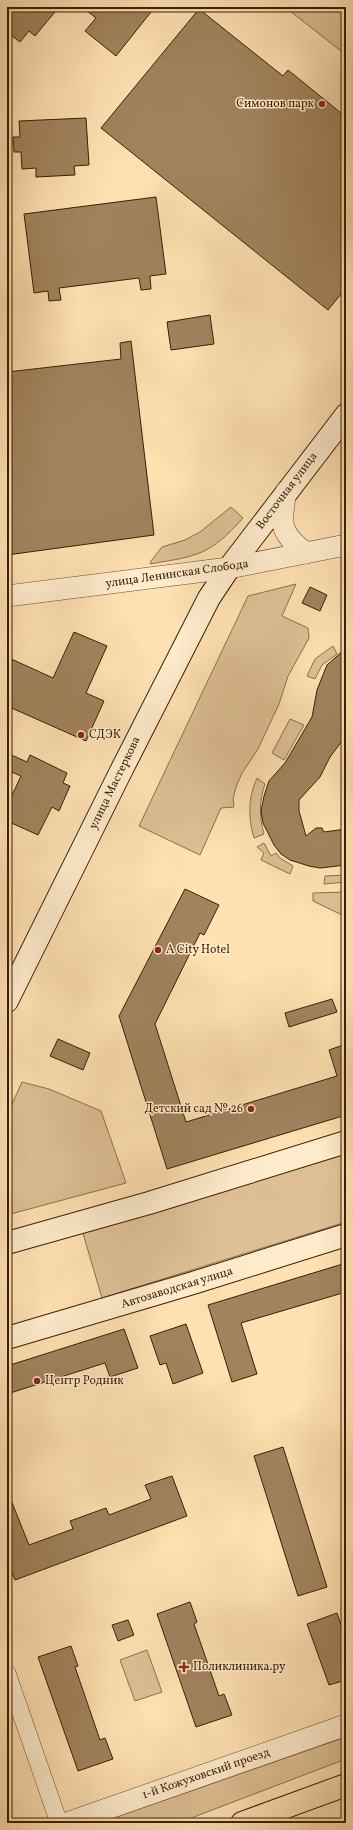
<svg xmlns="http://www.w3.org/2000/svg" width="353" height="1830" font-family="Vollkorn,serif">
  <rect width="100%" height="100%" fill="#ffe1b2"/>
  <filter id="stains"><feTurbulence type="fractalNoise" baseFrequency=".005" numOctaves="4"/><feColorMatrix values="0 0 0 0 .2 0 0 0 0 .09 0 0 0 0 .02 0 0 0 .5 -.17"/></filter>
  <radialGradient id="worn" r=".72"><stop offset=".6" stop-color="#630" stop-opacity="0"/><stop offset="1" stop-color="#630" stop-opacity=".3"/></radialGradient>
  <g fill="#dec094" stroke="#8c6f4c">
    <polygon points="285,7 346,7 346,55"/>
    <path d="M 231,507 L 243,518 C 210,555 198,556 150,564 L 151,561 L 162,547 L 185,540 L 200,532 Z"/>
    <polygon points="296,584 282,616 308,628 309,638 288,676 279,704 258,749 242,773 236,787 233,799 234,807 221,808 200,855 139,826 248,596"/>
    <polygon points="333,646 337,654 322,665 315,679 307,676 315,659"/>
    <polygon points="290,719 304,725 284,760 272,753"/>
    <path d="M 257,778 L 265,784 C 259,801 259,816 264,834 L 254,838 C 248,817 248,798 257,778 Z"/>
    <polygon points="264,843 271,856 276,853 280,858 293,866 290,874 261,860 264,853 257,847"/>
    <polygon points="346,875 346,882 324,884 325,876"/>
    <polygon points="346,892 346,917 313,901 313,893"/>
    <polygon points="22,1082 49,1089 101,1111 126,1183 7,1215 7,1115"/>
    <polygon points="346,1151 346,1222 102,1298 82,1230"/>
    <polygon points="147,1650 162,1692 135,1701 120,1660"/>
    <polygon points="346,1737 346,1759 178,1823 99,1823"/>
  </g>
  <g fill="#a1835e" stroke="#3b1e03">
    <polygon points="7,7 59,7 35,36 29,31 20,42 7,32"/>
    <polygon points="82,7 155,7 116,56 85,31 96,18"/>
    <polygon points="199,9 283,76 288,70 346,117 346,288 328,310 101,128"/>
    <polygon points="86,118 89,165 74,166 75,175 36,177 36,168 22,169 21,152 14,152 13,137 20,137 19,121"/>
    <polygon points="156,197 166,274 150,276 151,289 141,290 139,278 59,288 61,300 49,301 48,291 34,293 24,214"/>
    <polygon points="210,315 214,344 171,350 167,322"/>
    <polygon points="131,341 154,535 7,555 7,372 121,359 120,343"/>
    <polygon points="310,587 327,595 320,611 302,603"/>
    <polygon points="74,632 107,646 86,693 104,701 86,741 7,706 7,657 53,678"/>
    <polygon points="346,648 346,733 345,737 330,757 320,777 299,800 299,811 306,836 316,828 322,828 324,832 346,829 346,865 320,868 309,866 290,860 281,854 274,845 263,823 261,811 264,796 269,781 285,763 312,717 317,690 327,665"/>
    <polygon points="7,753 27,762 30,755 67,773 63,783 70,786 59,811 52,807 38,835 7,821 7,806 21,776 7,770"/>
    <polygon points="185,889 219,905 204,935 200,933 155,1024 186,1122 337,1076 329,1050 346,1044 346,1115 167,1169 119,1016"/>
    <polygon points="332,999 337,1012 289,1027 285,1013"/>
    <polygon points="58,1039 90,1053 83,1070 50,1056"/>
    <polygon points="346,1263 346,1292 241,1323 257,1374 232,1382 208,1305"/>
    <polygon points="186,1324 203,1373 173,1384 166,1363 160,1365 150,1336"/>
    <polygon points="124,1329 138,1368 110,1377 105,1363 7,1394 7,1366"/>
    <polygon points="283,1447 327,1587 298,1596 254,1456"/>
    <polygon points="172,1476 187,1516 15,1580 7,1559 7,1490 29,1545 73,1529 70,1521 106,1508 109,1515 151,1499 145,1485"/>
    <polygon points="190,1602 197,1622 194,1624 219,1696 224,1694 232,1715 196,1727 157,1614"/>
    <polygon points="337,1613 346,1640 346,1680 329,1685 307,1624"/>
    <polygon points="128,1620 134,1635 118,1641 112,1625"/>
    <polygon points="71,1646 78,1666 75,1667 100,1740 105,1738 113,1759 78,1771 38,1657"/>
  </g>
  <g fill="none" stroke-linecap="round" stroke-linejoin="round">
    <defs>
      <polyline id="minor" points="7,1673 59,1823"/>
      <g id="tertiary">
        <path d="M 286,492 C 280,523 279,533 306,553"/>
        <polyline points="7,596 229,568 346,545"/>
        <polyline points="67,1823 346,1725"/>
      </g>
      <g id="secondary">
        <polyline points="7,1001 120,773 209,598 229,568 346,415"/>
        <polyline points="7,1243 149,1203 346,1142"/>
        <polyline points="7,1338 193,1283 346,1235"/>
      </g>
      <polyline id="primary" points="242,1823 346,1785"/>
    </defs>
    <use href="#minor" stroke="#6c4f2f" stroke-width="18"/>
    <use href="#tertiary" stroke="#6c4f2f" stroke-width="22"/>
    <use href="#secondary" stroke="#3b1e03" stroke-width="24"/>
    <use href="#primary" stroke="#3b1e03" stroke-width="24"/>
    <use href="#minor" stroke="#ffeccd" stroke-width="17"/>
    <use href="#tertiary" stroke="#ffeccd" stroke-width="21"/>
    <use href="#secondary" stroke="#ffeccd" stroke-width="22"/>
    <use href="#primary" stroke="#ffe1b2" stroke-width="22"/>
  </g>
  <g fill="#8f2418" stroke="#ffeccd" stroke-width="1.5">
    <circle cx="322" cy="104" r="4"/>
    <circle cx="81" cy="735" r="4"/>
    <circle cx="158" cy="950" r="4"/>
    <circle cx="251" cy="1109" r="4"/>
    <circle cx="37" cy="1381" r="4"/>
    <path d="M182 1661h4v4h4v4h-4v4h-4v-4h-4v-4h4z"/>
  </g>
  <g text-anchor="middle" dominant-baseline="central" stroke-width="3" stroke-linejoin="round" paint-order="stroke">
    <g font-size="12" fill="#3b1e03" stroke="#ffeccd" text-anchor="start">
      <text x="314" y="104" text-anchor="end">Симонов парк</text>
      <text x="89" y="735">СДЭК</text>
      <text x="166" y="950">A City Hotel</text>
      <text x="243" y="1109" text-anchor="end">Детский сад № 26</text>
      <text x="45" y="1381">Центр Родник</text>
      <text x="193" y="1667">Поликлиника.ру</text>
    </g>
    <g font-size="12" fill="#3b1e03" stroke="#ffeccd">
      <text transform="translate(287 491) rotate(-53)">Восточная улица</text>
      <text transform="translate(177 574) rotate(-8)">улица Ленинская Слобода</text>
      <text transform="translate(115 783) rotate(-64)">улица Мастеркова</text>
      <text transform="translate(177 1288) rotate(-17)">Автозаводская улица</text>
      <text transform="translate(206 1774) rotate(-19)">1-й Кожуховский проезд</text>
    </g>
  </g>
  <rect width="353" height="1830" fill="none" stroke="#ffe1b2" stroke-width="24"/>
  <rect x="8" y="8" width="337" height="1814" fill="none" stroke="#3b1e03" stroke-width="2"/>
  <rect x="12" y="12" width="329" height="1806" fill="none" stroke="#3b1e03"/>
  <rect width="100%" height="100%" filter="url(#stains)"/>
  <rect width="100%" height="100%" fill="url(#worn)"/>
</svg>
